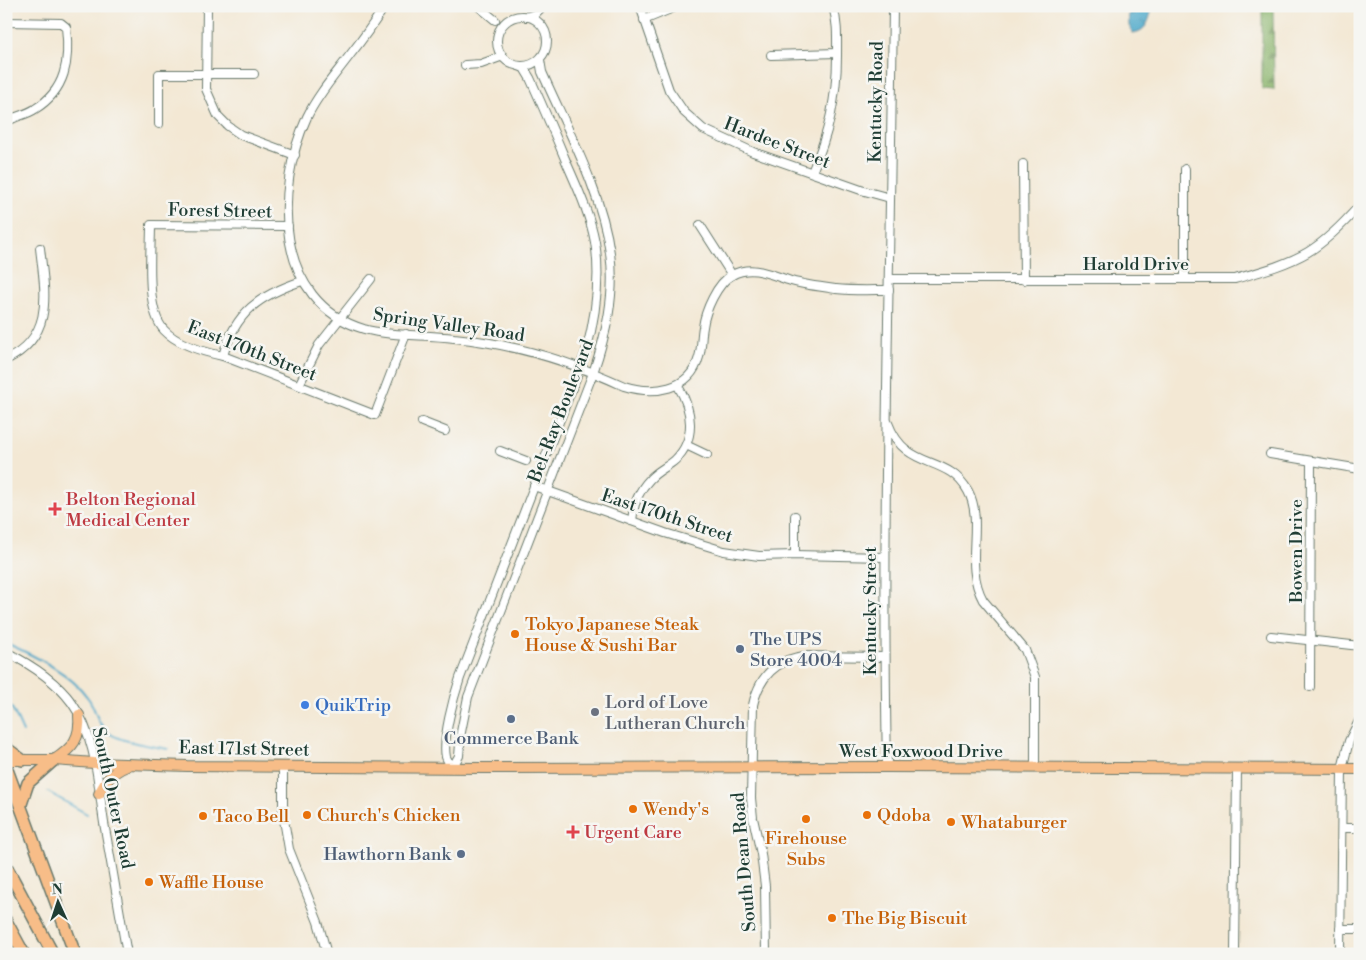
<svg xmlns="http://www.w3.org/2000/svg" width="1366" height="960" font-family="'Libre Bodoni',serif">
  <defs>
    <pattern id="forest-firs" width="22" height="20" patternUnits="userSpaceOnUse" patternTransform="scale(1.25)"><rect width="22" height="20" fill="#89b36a"/><path d="M5 1l3.5 6h-7zM16 11l3.5 6h-7z" fill="#6f9358"/></pattern>
    <pattern id="water-ripples" width="26" height="14" patternUnits="userSpaceOnUse" patternTransform="scale(1.25)"><rect width="26" height="14" fill="#4ba7c9"/><path d="M2 4q2-2 4 0t4 0M15 11q2-2 4 0t4 0" fill="none" stroke="#3e89a4"/></pattern>
  </defs>
  <rect width="100%" height="100%" fill="#f6f6f2"/>
  <filter id="ink" filterUnits="userSpaceOnUse"><feTurbulence type="fractalNoise" baseFrequency=".02" numOctaves="2"/><feDisplacementMap in="SourceGraphic" scale="10" xChannelSelector="R" yChannelSelector="G"/><feConvolveMatrix kernelMatrix="1 2 1 2 8 2 1 2 1" color-interpolation-filters="sRGB"/></filter>
  <filter id="wash" filterUnits="userSpaceOnUse"><feTurbulence type="fractalNoise" baseFrequency=".0096" numOctaves="4" result="noise"/><feDisplacementMap in="SourceGraphic" scale="20" xChannelSelector="R" yChannelSelector="G"/><feGaussianBlur stdDeviation="1.12" result="paint"/><feColorMatrix in="noise" values="0 0 0 0 0 0 0 0 0 0 0 0 0 0 0 0 0 1.4 0 .05"/><feComposite in="paint" operator="in"/></filter>
  <g filter="url(#wash)">
    <rect width="100%" height="100%" fill="#f3e8d4"/>
    <polygon fill="url(#forest-firs)" stroke="#54784f" points="1262,6 1273,6 1274,90 1262,89"/>
    <path fill="url(#water-ripples)" stroke="#35727e" d="M 1128,6 L 1153,6 C 1149,19 1148,31 1133,33 L 1129,26 Z"/>
    <g fill="none" stroke-linecap="round" stroke-linejoin="round">
      <g stroke="#4ba7c9" stroke-width="2">
        <path d="M 6,643 C 33,655 71,673 88,698 C 97,710 95,722 109,733 C 121,742 153,746 168,749"/>
        <polyline points="6,700 13,710 23,732"/>
        <polyline points="48,792 87,814"/>
      </g>
    </g>
  </g>
  <g filter="url(#ink)">
    <g fill="none" stroke-linecap="round" stroke-linejoin="round">
      <defs>
        <g id="minor">
          <polyline points="207,6 206,89 218,116 228,126 241,135 295,155"/>
          <path d="M 385,6 C 374,23 362,40 350,55 C 335,75 318,94 307,117 C 274,189 274,302 364,329 C 393,337 425,334 454,338 C 514,344 570,361 624,386 C 653,395 690,391 699,357 C 702,347 701,337 703,327 C 705,311 717,283 732,275 C 753,264 771,275 791,281 C 805,285 821,287 836,289 C 854,291 872,290 889,290"/>
          <polyline points="478,6 495,20"/>
          <polyline points="640,6 669,90 684,112 703,129 753,152 861,190 890,198"/>
          <circle cx="522" cy="41" r="25"/>
          <polyline points="526,17 535,14 543,6"/>
          <polyline points="644,20 678,6"/>
          <path d="M 6,22 L 61,23 L 66,27 C 70,61 66,90 35,109 C 26,115 15,116 6,122"/>
          <polyline points="771,55 837,53"/>
          <polyline points="465,65 481,64 503,56"/>
          <polyline points="159,124 159,74 254,74"/>
          <polyline points="1023,164 1024,280"/>
          <path d="M 812,172 C 829,134 837,97 837,56 C 837,38 838,24 833,6"/>
          <polyline points="700,225 732,275"/>
          <path d="M 288,226 L 151,225 C 151,253 145,309 164,330 C 178,345 204,352 223,356 L 375,415 L 406,334"/>
          <path d="M 889,279 L 1235,279 C 1259,272 1286,265 1308,252 C 1328,240 1345,222 1360,205"/>
          <polyline points="1185,279 1185,169"/>
          <path d="M 223,356 C 235,312 260,295 302,281"/>
          <path d="M 6,360 C 55,336 45,293 40,248"/>
          <polyline points="299,385 319,345 371,279"/>
          <polyline points="422,422 445,431"/>
          <path d="M 888,423 C 906,472 947,453 968,491 C 985,522 963,564 983,600 L 1025,650 L 1035,677 L 1035,768"/>
          <polyline points="686,445 707,455"/>
          <polyline points="500,451 526,461"/>
          <polyline points="1270,454 1360,469"/>
          <polyline points="534,486 665,533 724,551 759,556 795,555 885,557"/>
          <polyline points="795,516 795,555"/>
          <path d="M 632,521 C 633,506 639,490 650,479 C 657,471 667,467 675,460 C 697,439 692,409 678,386"/>
          <polyline points="1271,636 1360,646"/>
          <path d="M 6,652 C 30,664 56,681 72,703 C 96,736 98,784 104,823 C 112,866 119,910 127,954"/>
          <polyline points="1310,687 1311,461"/>
          <polyline points="283,766 283,814 289,849 318,922 327,954"/>
          <path d="M 887,767 C 882,513 890,260 893,6"/>
          <path d="M 452,768 L 459,756 L 461,732 L 468,697 L 593,373 C 606,335 616,294 610,253 C 602,192 567,129 542,72 L 540,60"/>
          <path d="M 452,768 C 450,764 447,760 446,757 C 442,739 454,696 460,678 L 586,352 C 596,315 601,279 595,242 C 590,215 579,191 568,166 C 556,137 543,107 530,78 L 524,68 L 519,66"/>
          <polyline points="1342,828 1360,828"/>
          <polyline points="1340,929 1360,929"/>
          <path d="M 766,954 L 765,886 L 761,854 L 753,818 L 751,798 L 753,705 C 759,677 776,660 804,656 L 885,657"/>
          <polyline points="1235,954 1237,769"/>
          <polyline points="1340,954 1342,769 1349,741 1360,719"/>
        </g>
        <g id="major">
          <polyline points="6,760 54,760 94,763 187,766 482,768 884,767 1360,769"/>
          <path d="M 54,760 C 73,748 81,738 79,715"/>
          <path d="M 99,794 C 106,780 112,772 127,766"/>
        </g>
        <g id="highway">
          <polyline points="6,748 22,760"/>
          <polyline points="6,767 75,954"/>
          <polyline points="21,804 28,783 54,760"/>
          <polyline points="6,866 53,954"/>
          <polyline points="6,921 24,954"/>
        </g>
      </defs>
      <use href="#minor" stroke="#69796c" stroke-width="10"/>
      <use href="#major" stroke="#69796c" stroke-width="12"/>
      <use href="#highway" stroke="#69796c" stroke-width="14"/>
      <use href="#minor" stroke="#fff" stroke-width="8"/>
      <use href="#major" stroke="#f7bd88" stroke-width="10"/>
      <use href="#highway" stroke="#f7bd88" stroke-width="11"/>
    </g>
  </g>
  <g fill="#e0444e" stroke="#f6f6f2" stroke-width="2">
    <path d="M52.5 501.5h5v5h5v5h-5v5h-5v-5h-5v-5h5z"/>
    <path d="M570.5 824.5h5v5h5v5h-5v5h-5v-5h-5v-5h5z"/>
  </g>
  <g fill="#e8710a" stroke="#f6f6f2" stroke-width="2">
    <circle cx="515" cy="634" r="5"/>
    <circle cx="633" cy="809" r="5"/>
    <circle cx="307" cy="815" r="5"/>
    <circle cx="867" cy="815" r="5"/>
    <circle cx="203" cy="816" r="5"/>
    <circle cx="806" cy="819" r="5"/>
    <circle cx="951" cy="822" r="5"/>
    <circle cx="149" cy="882" r="5"/>
    <circle cx="832" cy="918" r="5"/>
  </g>
  <g fill="#5c6f8a" stroke="#f6f6f2" stroke-width="2">
    <circle cx="740" cy="649" r="5"/>
    <circle cx="511" cy="719" r="5"/>
    <circle cx="461" cy="854" r="5"/>
  </g>
  <circle fill="#3f7fe0" stroke="#f6f6f2" stroke-width="2" cx="305" cy="705" r="5"/>
  <circle fill="#6b7280" stroke="#f6f6f2" stroke-width="2" cx="595" cy="712" r="5"/>
  <g text-anchor="middle" dominant-baseline="central" stroke-width="5" stroke-linejoin="round" paint-order="stroke">
    <g font-size="18" fill="#1f3d34" stroke="#f6f6f2">
      <text transform="translate(876 102) rotate(-89)">Kentucky Road</text>
      <text transform="translate(777 143) rotate(21)">Hardee Street</text>
      <text transform="translate(220 211) rotate(1)">Forest Street</text>
      <text x="1136" y="264">Harold Drive</text>
      <text transform="translate(449 325) rotate(8)">Spring Valley Road</text>
      <text transform="translate(252 351) rotate(21)">East 170th Street</text>
      <text transform="translate(561 411) rotate(-69)">Bel-Ray Boulevard</text>
      <text transform="translate(667 516) rotate(18)">East 170th Street</text>
      <text transform="translate(1296 551) rotate(-90)">Bowen Drive</text>
      <text transform="translate(870 611) rotate(-90)">Kentucky Street</text>
      <text transform="translate(244 749) rotate(1)">East 171st Street</text>
      <text x="921" y="751">West Foxwood Drive</text>
      <text transform="translate(113 798) rotate(78)">South Outer Road</text>
      <text transform="translate(744 862) rotate(-95)">South Dean Road</text>
    </g>
    <g font-size="18" fill="#be3a42" stroke="#f6f6f2" text-anchor="start">
      <text x="66" y="499">Belton Regional<tspan x="66" dy="21">Medical Center</tspan></text>
      <text x="584" y="832">Urgent Care</text>
    </g>
    <g font-size="18" fill="#c56008" stroke="#f6f6f2" text-anchor="start">
      <text x="525" y="624">Tokyo Japanese Steak<tspan x="525" dy="21">House &amp; Sushi Bar</tspan></text>
      <text x="643" y="809">Wendy's</text>
      <text x="317" y="815">Church's Chicken</text>
      <text x="877" y="815">Qdoba</text>
      <text x="213" y="816">Taco Bell</text>
      <text x="961" y="822">Whataburger</text>
      <text x="806" y="838" text-anchor="middle">Firehouse<tspan x="806" dy="21">Subs</tspan></text>
      <text x="159" y="882">Waffle House</text>
      <text x="842" y="918">The Big Biscuit</text>
    </g>
    <g font-size="18" fill="#4e5e75" stroke="#f6f6f2" text-anchor="start">
      <text x="750" y="639">The UPS<tspan x="750" dy="21">Store 4004</tspan></text>
      <text x="511" y="738" text-anchor="middle">Commerce Bank</text>
      <text x="451" y="854" text-anchor="end">Hawthorn Bank</text>
    </g>
    <g font-size="18" fill="#5b616d" stroke="#f6f6f2" text-anchor="start">
      <text x="605" y="702">Lord of Love<tspan x="605" dy="21">Lutheran Church</tspan></text>
    </g>
    <g font-size="18" fill="#366cbe" stroke="#f6f6f2" text-anchor="start">
      <text x="315" y="705">QuikTrip</text>
    </g>
  </g>
  <rect width="1366" height="960" fill="none" stroke="#f6f6f2" stroke-width="25"/>
  <g transform="translate(58 902) rotate(357)" stroke="#f6f6f2" stroke-width="4" paint-order="stroke">
  <path d="M0-4L9 19L0 12L-9 19Z" fill="#1f3d34"/>
  <text y="-8" font-size="14" font-weight="bold" text-anchor="middle" fill="#1f3d34">N</text>
  </g>
</svg>
